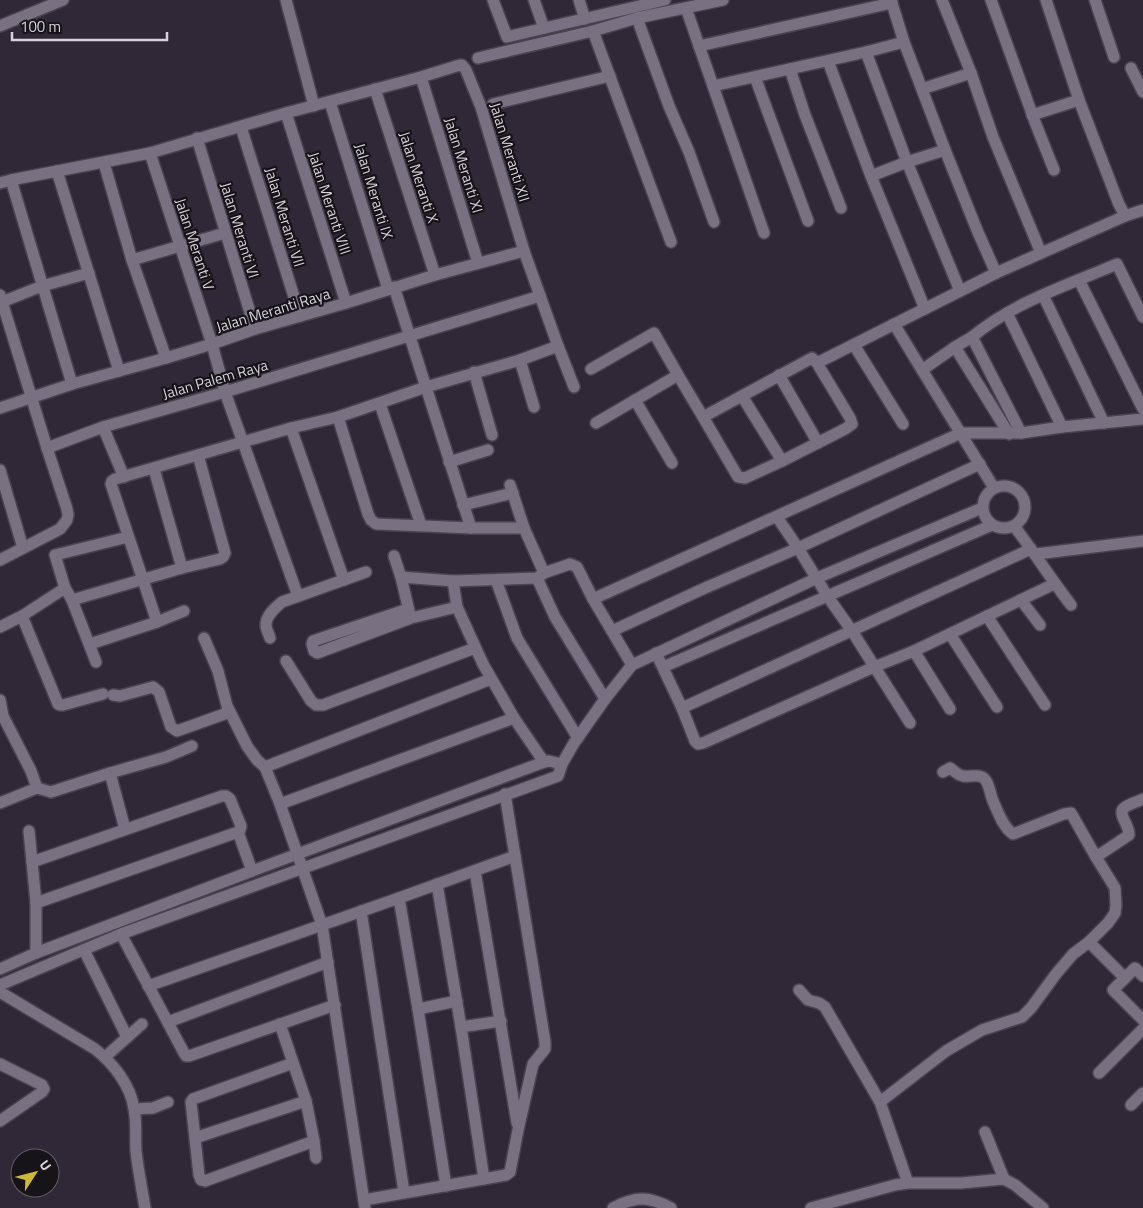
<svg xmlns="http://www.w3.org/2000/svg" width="1143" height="1208" font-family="'Titillium Web',sans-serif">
  <rect width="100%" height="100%" fill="#302836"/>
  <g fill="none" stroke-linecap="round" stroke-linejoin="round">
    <defs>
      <g id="street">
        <polyline points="286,0 314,106"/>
        <polyline points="493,0 507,37 665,0"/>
        <polyline points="534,0 544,28"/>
        <polyline points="579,0 585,19"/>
        <polyline points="891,0 904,42 945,150 977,230 996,273"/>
        <polyline points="942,0 971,73 993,137 1041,253"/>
        <polyline points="991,0 1035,122 1054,170"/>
        <polyline points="1095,0 1114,57"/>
        <polyline points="686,8 764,233"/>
        <polyline points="637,18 669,106 689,152 714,222"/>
        <polyline points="0,26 63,0"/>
        <polyline points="593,31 671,242"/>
        <polyline points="699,46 892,3"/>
        <polyline points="866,52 907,162 960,291"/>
        <polyline points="478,58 593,31 637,18 723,0"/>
        <polyline points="828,61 871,176 925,309"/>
        <polyline points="1131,68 1143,92"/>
        <polyline points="790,69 805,115 841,208"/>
        <polyline points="421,77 478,263"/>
        <polyline points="755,77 808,221"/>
        <polyline points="713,86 866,52 904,42"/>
        <polyline points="375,89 435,275"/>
        <polyline points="922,89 971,73"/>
        <polyline points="330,102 388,289"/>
        <polyline points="493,104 610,76"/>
        <polyline points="286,113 346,303"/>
        <polyline points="1032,115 1079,100"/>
        <polyline points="241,127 300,316"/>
        <polyline points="197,138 255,329"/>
        <polyline points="150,153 212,344 225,392 298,596"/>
        <polyline points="104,163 132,260 166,358"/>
        <polyline points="57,171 119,371"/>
        <polyline points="871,176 907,162 945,150"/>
        <polyline points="11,180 72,384"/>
        <polyline points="0,183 11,180 150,153 286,113 421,77 460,65 462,65 466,70 481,107 524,251 558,346"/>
        <polyline points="1125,216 1143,210"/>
        <polyline points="132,260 225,233"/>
        <polyline points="1079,280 1143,409"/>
        <polyline points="394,287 471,528"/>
        <polyline points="0,295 47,448"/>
        <polyline points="1043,295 1104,423"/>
        <polyline points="2,302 42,286 89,273"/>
        <polyline points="1007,313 1062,427"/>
        <polyline points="894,324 994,488"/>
        <polyline points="854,345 903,424"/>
        <polyline points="955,347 1009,434"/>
        <polyline points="520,360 534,407"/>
        <polyline points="817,363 812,358 703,417 738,477 745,478 782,461 845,429 852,424 850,418 817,363 996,273 1125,216 1118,202 1079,100 1046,0"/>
        <polyline points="591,369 654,333 678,375"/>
        <polyline points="922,370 955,347 972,337"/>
        <polyline points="474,372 492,435"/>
        <polyline points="779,375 818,443"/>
        <polyline points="742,396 782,461"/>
        <polyline points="635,400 672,463"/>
        <polyline points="380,404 421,525"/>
        <polyline points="0,408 72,384 166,358 212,344 255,329 346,303 435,275 524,251"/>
        <polyline points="338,417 368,514 371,520 376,524 471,528 524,528"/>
        <polyline points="596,423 678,375 703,417"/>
        <polyline points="103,427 124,477"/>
        <polyline points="291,428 344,580"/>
        <path d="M 1021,433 L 972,337 C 1014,302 1068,285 1117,264 L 1143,317"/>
        <polyline points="449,462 488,450"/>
        <polyline points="0,470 23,548"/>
        <polyline points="510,485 524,528 544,573"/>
        <circle cx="1004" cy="507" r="21"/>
        <polyline points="463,505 513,493"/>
        <polyline points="777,517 798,548 828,597 852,631 910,723"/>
        <path d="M 1014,526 C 1034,552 1051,579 1071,605"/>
        <polyline points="1036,554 1143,541"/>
        <polyline points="394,556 401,577 410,615"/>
        <polyline points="0,560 60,529 67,520 68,515 67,509 47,448 103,427 225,392 540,296"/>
        <polyline points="182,568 220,559 223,557 225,553 198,455"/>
        <polyline points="401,577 453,581 537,578 544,573 570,564 577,567 593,599 632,665"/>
        <polyline points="537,578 555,617 605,699"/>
        <polyline points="496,580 517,638 578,738"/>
        <polyline points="453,581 457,607 483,664 514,718 544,762"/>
        <polyline points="593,599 961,433 1021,433 1062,427 1143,419"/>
        <polyline points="72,600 182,568 154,469"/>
        <polyline points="1021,600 1040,625"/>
        <polyline points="408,609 313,641 312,644 314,651 317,653 320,652 411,618 457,607"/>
        <polyline points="22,616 58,704 60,705 63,705 103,694"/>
        <polyline points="987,616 1045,705"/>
        <path d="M 157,622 C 142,576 126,530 111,484 L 112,481 L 115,479 L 291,428 L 338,417 L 426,387 L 520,360 L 558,346 L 574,387"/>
        <polyline points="0,627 22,616 65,588"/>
        <polyline points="612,631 705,588 798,548 980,464"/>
        <polyline points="950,634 997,707"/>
        <polyline points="204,638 218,671 227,706 247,746 257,760 265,767"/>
        <path d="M 270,638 C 269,634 266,629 266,626 C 265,616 276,607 282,602 L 366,572"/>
        <polyline points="90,644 157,622 184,611"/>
        <polyline points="914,651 950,709"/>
        <polyline points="656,653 682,708 695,741 698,744 703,743 874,667 914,651 1054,584"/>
        <polyline points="286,661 311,701 316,705 323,705 475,648"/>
        <polyline points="96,662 72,600 65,588 55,555 128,537"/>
        <polyline points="663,667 992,525"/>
        <polyline points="113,695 120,696 153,687 159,692 171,727 177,731 230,712"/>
        <polyline points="0,700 3,716 0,714"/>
        <polyline points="682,708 1031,549"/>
        <polyline points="3,716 31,771 37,788"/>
        <path d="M 943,772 L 950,768 C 954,771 958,775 963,776 C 969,777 977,774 982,777 C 989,780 990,794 993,801 C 998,812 1003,827 1013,834 L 1064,814 L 1071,813 L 1096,857"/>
        <polyline points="110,773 166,757 192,746"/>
        <polyline points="0,803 37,788 51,792 110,773 125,829"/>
        <polyline points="280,804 514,718"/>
        <polyline points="29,831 36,903 36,953"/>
        <polyline points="238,832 252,871"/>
        <polyline points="32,862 222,796 226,796 230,799 241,826 240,830 238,832 36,903"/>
        <polyline points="475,871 517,1123"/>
        <polyline points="437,884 461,1027 484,1179"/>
        <polyline points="399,898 418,1009 446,1186"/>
        <polyline points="361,911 404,1192"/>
        <polyline points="121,934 184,1053 186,1056 189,1056 335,1005"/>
        <polyline points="1089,942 1125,978"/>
        <polyline points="84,950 127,1037"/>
        <polyline points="0,969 36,953 252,871 544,762 549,761 562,764"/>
        <polyline points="1143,976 1135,968 1113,990 1143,1020"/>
        <polyline points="0,985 121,934 558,776 562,764 574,743 605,699 632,665 817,578 982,508"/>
        <polyline points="148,986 399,898 515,856"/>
        <polyline points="799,990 808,1000 819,1003 825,1007 880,1102 908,1183"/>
        <path d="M 0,992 L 95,1049 C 113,1063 131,1086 134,1109 C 137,1123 135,1137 136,1151 C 138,1170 142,1189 145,1208"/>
        <polyline points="418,1009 457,1001"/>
        <polyline points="168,1022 328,962"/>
        <polyline points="280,1024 306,1101 314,1141 316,1158"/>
        <polyline points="461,1027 501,1021"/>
        <polyline points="105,1057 142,1024"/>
        <polyline points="293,1063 193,1099 191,1102 199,1175 201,1180 205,1181 314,1141"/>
        <polyline points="0,1064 42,1085 44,1089 42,1092 0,1121"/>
        <polyline points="1099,1073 1143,1029"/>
        <path d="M 880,1102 L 946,1051 L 982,1030 L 1022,1017 L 1031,1008 L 1056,974 L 1073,954 L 1089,942 L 1108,923 L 1115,913 L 1116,905 L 1115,888 L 1096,857 L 1129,835 C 1130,826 1117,814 1124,808 C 1129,804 1137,802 1143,799"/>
        <polyline points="1131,1105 1143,1093"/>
        <polyline points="135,1109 153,1108 168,1102"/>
        <polyline points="985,1132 1004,1179"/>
        <polyline points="195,1138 306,1101"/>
        <polyline points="364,1200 506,1175 510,1172 518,1130 533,1064 545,1049 545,1042 505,794"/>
        <polyline points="365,1208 322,925 280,804 265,767 491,679"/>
        <path d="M 613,1208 C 635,1196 649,1196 671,1208"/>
        <polyline points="811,1208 895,1185 908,1183 961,1183 1004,1179 1015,1185 1043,1208"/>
      </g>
    </defs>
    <use href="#street" stroke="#4a434f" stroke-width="14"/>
    <use href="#street" stroke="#797081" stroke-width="11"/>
  </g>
  <g text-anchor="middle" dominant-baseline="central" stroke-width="4.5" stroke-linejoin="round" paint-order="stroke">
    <g font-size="15" fill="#d7d2db" stroke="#161319">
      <text transform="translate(510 152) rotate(73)">Jalan Meranti XII</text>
      <text transform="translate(464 165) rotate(73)">Jalan Meranti XI</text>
      <text transform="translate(419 177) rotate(72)">Jalan Meranti X</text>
      <text transform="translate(374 191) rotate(73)">Jalan Meranti IX</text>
      <text transform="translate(330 203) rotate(72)">Jalan Meranti VIII</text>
      <text transform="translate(285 217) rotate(73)">Jalan Meranti VII</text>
      <text transform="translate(240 230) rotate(73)">Jalan Meranti VI</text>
      <text transform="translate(195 244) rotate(72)">Jalan Meranti V</text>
      <text transform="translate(273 310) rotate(-17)">Jalan Meranti Raya</text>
      <text transform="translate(215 379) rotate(-16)">Jalan Palem Raya</text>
    </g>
  </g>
  <g transform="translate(35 1173) rotate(54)"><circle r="24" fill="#161319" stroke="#635f67"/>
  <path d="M0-4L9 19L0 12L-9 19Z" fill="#cdb938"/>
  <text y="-8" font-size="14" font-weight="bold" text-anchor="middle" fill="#d7d2db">U</text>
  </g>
  <path d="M12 32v8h155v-8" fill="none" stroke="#d7d2db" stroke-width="2.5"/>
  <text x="20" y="32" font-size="15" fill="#d7d2db" stroke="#161319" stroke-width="4" paint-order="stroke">100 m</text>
</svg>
